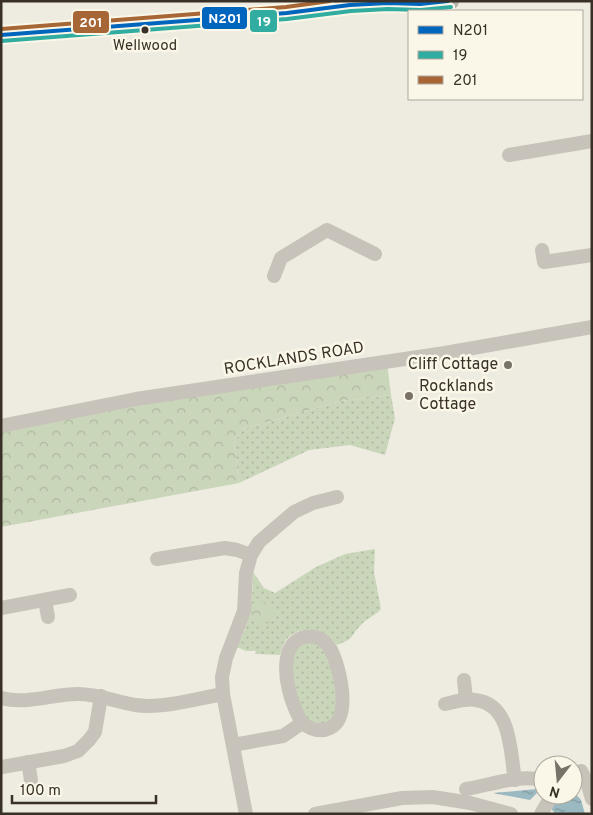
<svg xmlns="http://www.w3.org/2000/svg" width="593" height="815" font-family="Overpass,sans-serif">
  <defs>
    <pattern id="grass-dots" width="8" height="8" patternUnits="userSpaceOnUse" patternTransform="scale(1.25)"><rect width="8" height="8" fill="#cad6ba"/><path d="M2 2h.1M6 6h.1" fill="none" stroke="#aeb8a0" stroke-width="1.8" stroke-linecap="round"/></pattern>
    <pattern id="forest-crowns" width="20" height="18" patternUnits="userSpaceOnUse" patternTransform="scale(1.25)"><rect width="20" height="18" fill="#cad6ba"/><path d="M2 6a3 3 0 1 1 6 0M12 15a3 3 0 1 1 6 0" fill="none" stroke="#aeb8a0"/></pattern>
    <pattern id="water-ripples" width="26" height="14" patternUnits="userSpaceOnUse" patternTransform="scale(1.25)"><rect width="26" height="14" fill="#9bb9c1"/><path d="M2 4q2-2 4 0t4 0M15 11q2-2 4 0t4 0" fill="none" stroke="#7f979d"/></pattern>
  </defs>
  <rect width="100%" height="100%" fill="#eeebe1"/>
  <g fill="url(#grass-dots)">
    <polygon points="391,395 395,418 385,455 350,445 309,450 239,483 234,442 243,429 341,401"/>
    <path d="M 375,549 L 374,572 L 381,609 C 375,616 367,618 361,625 C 349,637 356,638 337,645 C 325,627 296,623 284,643 C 282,647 281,651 280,655 L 255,654 L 256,651 L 246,651 L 237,647 C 250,622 253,600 253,572 L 264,588 L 275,593 L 316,567 L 345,554 Z"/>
    <polygon points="313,640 327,651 337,693 336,715 323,726 306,721 296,698 291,664 298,645"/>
  </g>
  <g fill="url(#forest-crowns)">
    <polygon points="387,362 391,395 341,401 243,429 234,442 239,483 1,527 1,426"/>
    <circle cx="263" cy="613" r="11"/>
  </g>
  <g fill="url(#water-ripples)">
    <polygon points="537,789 537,793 530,800 493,793"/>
    <polygon points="573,791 581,800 585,814 556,814 551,809 562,795 573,795"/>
  </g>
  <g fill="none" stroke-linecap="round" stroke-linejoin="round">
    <g stroke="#c7c3ba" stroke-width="14">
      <polyline points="509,155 592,141"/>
      <polyline points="542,250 544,262 592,255"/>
      <polyline points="274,276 281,258 327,230 375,254"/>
      <polyline points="1,426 136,399 445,353 592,327"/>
      <polyline points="157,559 225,548 237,550 251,555"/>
      <polyline points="45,600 48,617"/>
      <polyline points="1,608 70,595"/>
      <polyline points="464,680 466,700"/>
      <path d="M 1,698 C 27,705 52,694 78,694 C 98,694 116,702 135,705 C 163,709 195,699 223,694"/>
      <path d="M 445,704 C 454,702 466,698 475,700 C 512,704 510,752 515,780"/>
      <path d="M 233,745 L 283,736 L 302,723 C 310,729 320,733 330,728 C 352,717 340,668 331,650 C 322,631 294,632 288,653 C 282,676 291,703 302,723"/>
      <polyline points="28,762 31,780"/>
      <polyline points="2,767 64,756 78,751 89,740 95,732 101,696"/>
      <polyline points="581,771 588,785 592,799"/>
      <path d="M 466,789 C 490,785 519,774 543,780"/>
      <polyline points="246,814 223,694 222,677 226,658 244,611 246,573 251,555 259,542 294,512 313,503 337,497"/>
      <polyline points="315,814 402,798 433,797 470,803 511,814"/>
      <polyline points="541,814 552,795"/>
    </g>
    <polyline stroke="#b6b1a9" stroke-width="18" points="1,35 287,13 350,5 388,3 420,4 450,1"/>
    <defs>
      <polyline id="bus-1" points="1,35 287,13 350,5 388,3 420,4 448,1"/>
      <polyline id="bus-2" points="1,41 287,19 351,11 388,9 421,10 451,7"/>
      <polyline id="bus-3" points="1,29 286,7 330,1"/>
    </defs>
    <use href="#bus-1" stroke="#fbf7e8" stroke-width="8"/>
    <use href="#bus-2" stroke="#fbf7e8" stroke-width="8"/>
    <use href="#bus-3" stroke="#fbf7e8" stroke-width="8"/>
    <use href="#bus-1" stroke="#0065bd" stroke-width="4"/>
    <use href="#bus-2" stroke="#30ada0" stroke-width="4"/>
    <use href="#bus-3" stroke="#a66635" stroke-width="4"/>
  </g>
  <circle fill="#393128" stroke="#fbf7e8" stroke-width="2" cx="145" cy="30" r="4.5"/>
  <g fill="#787269" stroke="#fbf7e8" stroke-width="2">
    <circle cx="508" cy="365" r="5"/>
    <circle cx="409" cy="396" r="5"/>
  </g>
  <g text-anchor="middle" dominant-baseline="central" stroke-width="5" stroke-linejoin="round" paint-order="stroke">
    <g font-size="15" fill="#393128" stroke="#fbf7e8">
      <text x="145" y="46">Wellwood</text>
    </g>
    <g font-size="16" fill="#393128" stroke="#fbf7e8">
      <text transform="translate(294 359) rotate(-9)">ROCKLANDS ROAD</text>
    </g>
    <g font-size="16" fill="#393128" stroke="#fbf7e8" text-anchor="end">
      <text x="498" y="365">Cliff Cottage</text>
      <text x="419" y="387" text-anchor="start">Rocklands<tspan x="419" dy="18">Cottage</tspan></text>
    </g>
  </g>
  <g stroke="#fbf7e8" stroke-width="2">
    <rect x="201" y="6" width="47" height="24" rx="5" fill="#0065bd"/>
    <rect x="249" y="9" width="29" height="24" rx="5" fill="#30ada0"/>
    <rect x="72" y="10" width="38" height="24" rx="5" fill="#a66635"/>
  </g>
  <g font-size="14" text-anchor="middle" font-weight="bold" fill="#fff">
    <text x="225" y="23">N201</text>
    <text x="264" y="26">19</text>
    <text x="91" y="27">201</text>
  </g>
  <rect width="593" height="815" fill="none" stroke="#393128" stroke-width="5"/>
  <rect x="408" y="10" width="175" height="90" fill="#fbf7e8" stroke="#ada89b"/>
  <rect x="418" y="26" width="25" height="8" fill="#0065bd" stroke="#ada89b"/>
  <text x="453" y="35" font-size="15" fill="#393128">N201</text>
  <rect x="418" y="51" width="25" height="8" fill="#30ada0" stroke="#ada89b"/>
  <text x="453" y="60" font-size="15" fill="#393128">19</text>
  <rect x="418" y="76" width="25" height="8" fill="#a66635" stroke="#ada89b"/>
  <text x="453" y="85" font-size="15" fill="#393128">201</text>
  <g transform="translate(558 780) rotate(196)"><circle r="24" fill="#fbf7e8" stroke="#ada89b"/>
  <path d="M0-4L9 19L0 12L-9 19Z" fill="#787269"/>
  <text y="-8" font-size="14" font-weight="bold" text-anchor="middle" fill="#393128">N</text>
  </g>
  <path d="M12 795v8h144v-8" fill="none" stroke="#393128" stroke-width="2.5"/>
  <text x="20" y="795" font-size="15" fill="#393128" stroke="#fbf7e8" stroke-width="4" paint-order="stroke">100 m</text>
</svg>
